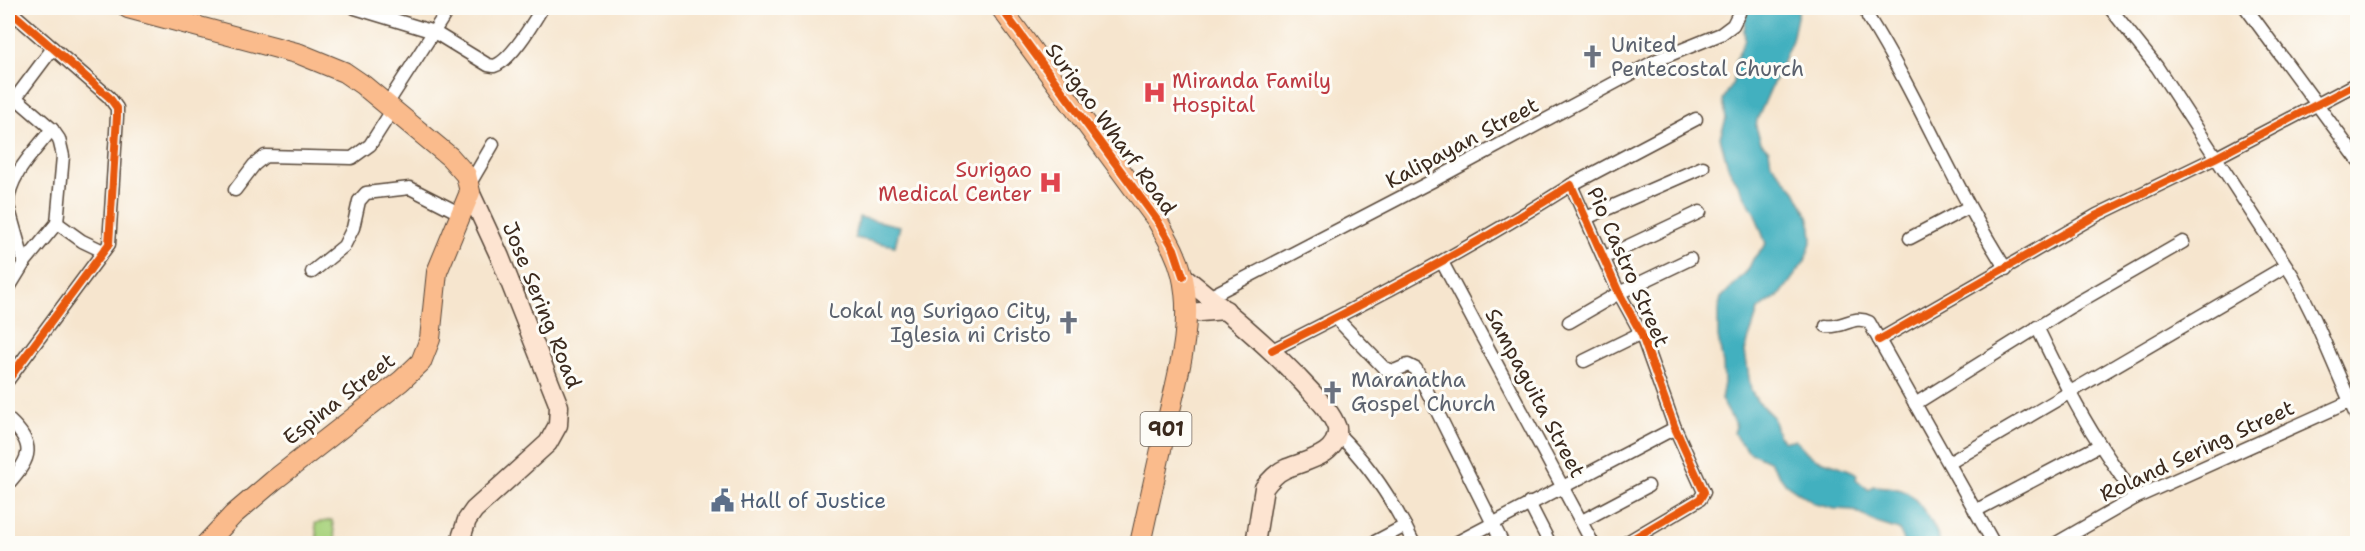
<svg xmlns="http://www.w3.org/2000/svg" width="2365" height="551" font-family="'Shantell Sans',sans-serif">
  <rect width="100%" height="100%" fill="#fdfcf7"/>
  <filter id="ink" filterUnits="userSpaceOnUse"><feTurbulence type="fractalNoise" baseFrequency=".0167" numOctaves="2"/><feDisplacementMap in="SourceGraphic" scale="12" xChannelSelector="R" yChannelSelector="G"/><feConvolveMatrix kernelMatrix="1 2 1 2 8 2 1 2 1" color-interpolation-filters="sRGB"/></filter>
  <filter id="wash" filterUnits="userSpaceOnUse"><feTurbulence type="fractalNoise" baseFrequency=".008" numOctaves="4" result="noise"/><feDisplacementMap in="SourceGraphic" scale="24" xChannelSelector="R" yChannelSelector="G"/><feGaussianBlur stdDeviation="1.35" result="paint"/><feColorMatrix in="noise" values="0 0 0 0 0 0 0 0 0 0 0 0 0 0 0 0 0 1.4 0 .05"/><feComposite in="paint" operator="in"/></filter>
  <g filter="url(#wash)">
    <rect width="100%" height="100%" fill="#f6e5ce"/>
    <polygon fill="#a9d37e" stroke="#727e4e" stroke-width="1.5" points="332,520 336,543 318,543 315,523"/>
    <g fill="#42b0bf" stroke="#3e6d6e" stroke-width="1.5">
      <path d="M 1747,8 L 1799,8 L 1792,40 L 1757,120 L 1756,127 L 1761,142 L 1769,150 L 1771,163 L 1795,191 L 1808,216 L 1811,227 L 1812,239 L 1805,261 L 1781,294 L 1758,310 L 1745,351 L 1751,391 L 1757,401 L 1773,417 L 1778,435 L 1784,441 L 1795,440 C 1803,446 1807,456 1817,459 C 1827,462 1850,469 1857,474 L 1856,479 L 1869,490 L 1873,486 C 1904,487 1912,491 1928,517 C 1934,526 1938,533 1940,543 L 1905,543 L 1899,530 L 1877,523 L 1853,510 L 1835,509 L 1815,504 L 1786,484 L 1769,461 L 1749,452 L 1738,440 L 1734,433 L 1736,426 L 1721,399 L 1724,383 L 1723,364 L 1718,337 L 1718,310 L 1721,298 L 1748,270 L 1753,259 L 1766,244 L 1755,214 L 1728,167 L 1720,137 L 1726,119 L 1723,100 L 1733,82 L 1735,62 L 1745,39 L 1744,31 Z"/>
      <polygon points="859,217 900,226 895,246 855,238"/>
    </g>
  </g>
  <g filter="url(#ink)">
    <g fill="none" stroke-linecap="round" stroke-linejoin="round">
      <defs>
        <g id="street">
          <path d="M 355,8 L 434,32 L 488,65 L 494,66 C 511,61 533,23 542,8"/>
          <polyline points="2110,8 2157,67 2293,276 2314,318 2358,420"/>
          <polyline points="2246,8 2358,160"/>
          <polyline points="8,9 109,97 117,108 117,116 109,244 8,380"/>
          <path d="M 1868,17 C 1919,98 1954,188 2006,269"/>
          <polyline points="387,104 449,8"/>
          <polyline points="8,108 53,48"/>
          <polyline points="469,185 493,144"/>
          <polyline points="1571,185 1696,119"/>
          <polyline points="235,190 254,165 265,156 352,158 370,145 393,109"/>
          <polyline points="1586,218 1703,167"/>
          <polyline points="57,223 82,241 103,251"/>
          <polyline points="1910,238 1969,207"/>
          <polyline points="1605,257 1700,212"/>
          <polyline points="1442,262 1593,544"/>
          <path d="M 24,263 L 8,206 C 7,177 35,151 52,129"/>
          <polyline points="312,272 344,246 353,228 359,201 366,193 410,188 461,214"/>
          <polyline points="8,289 24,263 57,223 63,156 59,139 52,129 16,98"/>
          <polyline points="1209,297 1436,179 1657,60 1721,34 1733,25 1739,13 1739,8"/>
          <polyline points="1336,318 1384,368 1394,371 1408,365 1416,369 1503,544"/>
          <polyline points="1569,322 1619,293 1690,259"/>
          <path d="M 1826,326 C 1842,329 1854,314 1869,322 L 1994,544"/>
          <path d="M 2037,327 C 2056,366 2075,406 2099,443 C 2111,462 2124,479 2135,498"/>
          <polyline points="1879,340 2097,215 2215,158 2358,83"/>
          <path d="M 1272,350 C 1374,299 1475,246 1571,185 L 1619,293 L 1641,333 L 1675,428 L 1704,492 L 1700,499 L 1624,544"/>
          <polyline points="1584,361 1641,333"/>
          <polyline points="1915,404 2070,307 2183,242"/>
          <path d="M 8,419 C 36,445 32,457 8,484"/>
          <path d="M 1337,433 C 1369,464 1395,504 1414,544"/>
          <polyline points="1949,463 2286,266"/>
          <polyline points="1529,503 1550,544"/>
          <polyline points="1975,511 2100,445"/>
          <polyline points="1582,521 1648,486"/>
          <polyline points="1371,544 1405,526"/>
          <polyline points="1454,544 1675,428"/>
          <polyline points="2055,544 2135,498 2358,398"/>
        </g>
        <g id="secondary">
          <path d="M 1183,276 C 1225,310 1267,344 1304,384 C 1316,397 1331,411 1337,428 C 1340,456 1303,461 1285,469 C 1276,473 1270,480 1264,488 L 1255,544"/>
          <polyline points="1187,313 1226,310"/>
          <polyline points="459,544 467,520 474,510 548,443 558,425 559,406 500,257 470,192"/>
        </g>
        <g id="primary">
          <polyline points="128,8 300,54 344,72 363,85 450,157 466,175 470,192 437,272 430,339 421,362 401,381 273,481 233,515 206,544"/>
          <path d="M 1001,8 L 1157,220 C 1167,238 1177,254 1182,274 C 1193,321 1180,368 1169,414 C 1159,457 1150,500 1140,544"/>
        </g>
      </defs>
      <use href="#street" stroke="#574638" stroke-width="15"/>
      <use href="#secondary" stroke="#574638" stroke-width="21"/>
      <use href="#primary" stroke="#574638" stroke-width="22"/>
      <use href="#street" stroke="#fff" stroke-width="12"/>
      <use href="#secondary" stroke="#fde4d1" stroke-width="18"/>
      <use href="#primary" stroke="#fabb8c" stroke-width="20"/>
      <defs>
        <g id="cycleway">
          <polyline points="1001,8 1157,220 1174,249 1183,276"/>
          <polyline points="8,9 109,97 117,108 117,116 109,244 8,380"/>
          <polyline points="1879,340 2097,215 2215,158 2358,83"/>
          <path d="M 1272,350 C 1374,299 1475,246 1571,185 L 1619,293 L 1641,333 L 1675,428 L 1704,492 L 1700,499 L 1624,544"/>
        </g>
      </defs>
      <use href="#cycleway" stroke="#fdfcf7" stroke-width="11"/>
      <use href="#cycleway" stroke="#e8590c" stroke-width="8"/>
    </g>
  </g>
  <defs>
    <symbol id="church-bare" viewBox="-9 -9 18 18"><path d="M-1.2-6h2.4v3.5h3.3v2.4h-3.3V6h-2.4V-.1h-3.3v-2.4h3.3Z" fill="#6b7280" stroke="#fdfcf7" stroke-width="2.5" paint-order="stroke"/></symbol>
    <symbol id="hospital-bare" viewBox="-9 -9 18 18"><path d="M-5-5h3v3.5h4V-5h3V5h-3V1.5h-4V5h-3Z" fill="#e0444e" stroke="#fdfcf7" stroke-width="2.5" paint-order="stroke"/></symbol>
    <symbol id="civic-bare" viewBox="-9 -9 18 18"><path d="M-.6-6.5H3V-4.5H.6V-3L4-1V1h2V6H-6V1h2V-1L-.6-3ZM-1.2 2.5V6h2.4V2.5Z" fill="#5c6f8a" stroke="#fdfcf7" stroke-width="2.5" paint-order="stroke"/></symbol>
  </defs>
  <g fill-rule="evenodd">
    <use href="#church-bare" x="1576" y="40" width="33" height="33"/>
    <use href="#hospital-bare" x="1138" y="76" width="33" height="33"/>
    <use href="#hospital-bare" x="1034" y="166" width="33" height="33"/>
    <use href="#church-bare" x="1052" y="306" width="33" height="33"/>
    <use href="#church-bare" x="1316" y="376" width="33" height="33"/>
    <use href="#civic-bare" x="706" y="484" width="33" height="33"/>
  </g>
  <g text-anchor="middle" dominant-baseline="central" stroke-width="6" stroke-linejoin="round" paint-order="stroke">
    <rect fill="#fdfcf7" stroke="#75695f" stroke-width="1.5" x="1140.5" y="412" width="51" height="34" rx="4.5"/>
    <g font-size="20" font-weight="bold" fill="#3b2a1e">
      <text x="1166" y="429">901</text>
    </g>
    <g font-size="21" fill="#5b616d" stroke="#fdfcf7" text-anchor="start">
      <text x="1611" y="45">United<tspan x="1611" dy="24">Pentecostal Church</tspan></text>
      <text x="1051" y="311" text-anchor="end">Lokal ng Surigao City,<tspan x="1051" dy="24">Iglesia ni Cristo</tspan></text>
      <text x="1351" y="380">Maranatha<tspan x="1351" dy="24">Gospel Church</tspan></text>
    </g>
    <g font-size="21" fill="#be3a42" stroke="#fdfcf7" text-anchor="start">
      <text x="1172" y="81">Miranda Family<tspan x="1172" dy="24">Hospital</tspan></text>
      <text x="1032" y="170" text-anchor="end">Surigao<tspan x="1032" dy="24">Medical Center</tspan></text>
    </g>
    <g font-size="21" fill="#3b2a1e" stroke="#fdfcf7">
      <text transform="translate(1111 129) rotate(54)">Surigao Wharf Road</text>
      <text transform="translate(1462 143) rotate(-28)">Kalipayan Street</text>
      <text transform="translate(1628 267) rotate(66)">Pio Castro Street</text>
      <text transform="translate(542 305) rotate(68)">Jose Sering Road</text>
      <text transform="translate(1535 393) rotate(62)">Sampaguita Street</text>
      <text transform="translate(339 399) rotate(-38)">Espina Street</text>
      <text transform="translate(2197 451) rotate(-25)">Roland Sering Street</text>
    </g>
    <g font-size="21" fill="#4e5e75" stroke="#fdfcf7" text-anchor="start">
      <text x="740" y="501">Hall of Justice</text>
    </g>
  </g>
  <rect width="2365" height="551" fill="none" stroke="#fdfcf7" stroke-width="30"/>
</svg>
